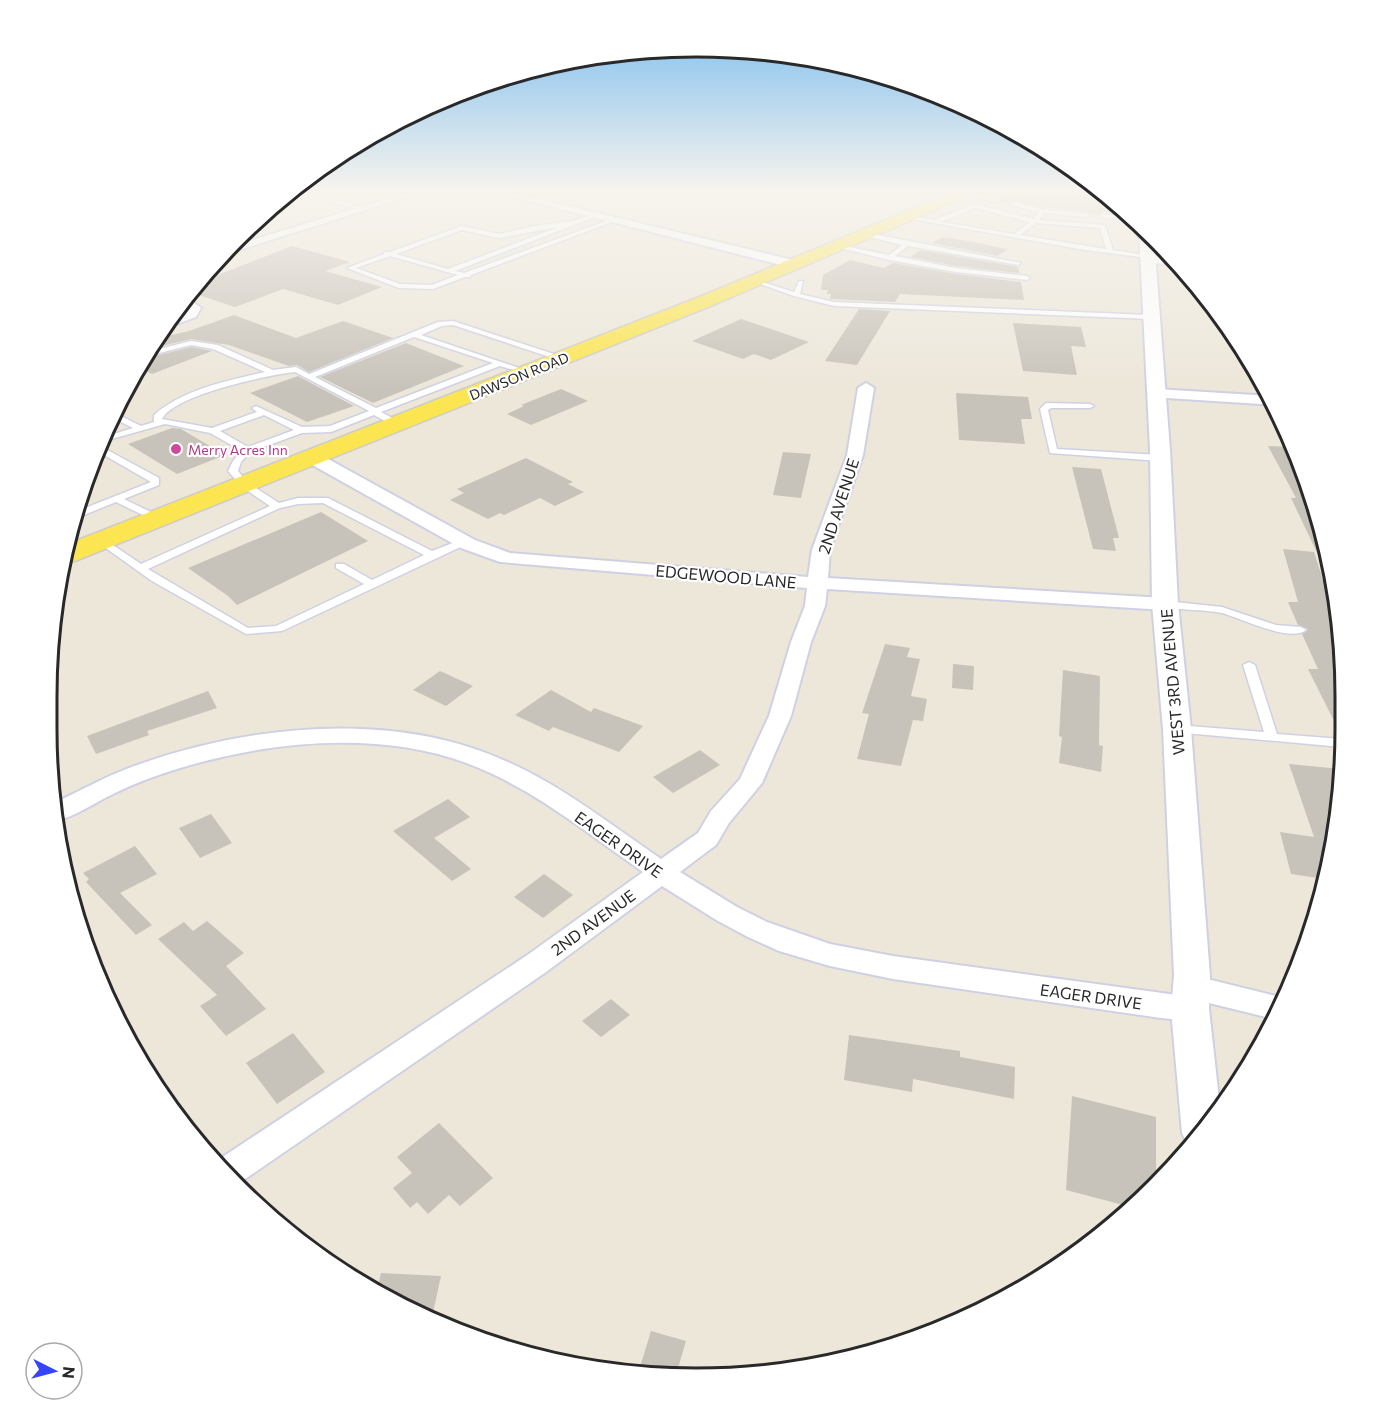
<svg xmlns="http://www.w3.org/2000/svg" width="1392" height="1425" font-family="Commissioner,sans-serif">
  <rect width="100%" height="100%" fill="#ede7da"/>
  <g fill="#c8c3ba">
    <polygon points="988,190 1099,190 1131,215 1102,212 1099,215 1091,214 1089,212 1042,207 1013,200 1008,203 999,202 1000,199 996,196 987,194"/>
    <polygon points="942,237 951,238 1008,249 998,256 932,243"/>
    <polygon points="292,246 350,262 325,271 382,287 338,305 283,289 235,307 190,292 210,285 200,282"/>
    <polygon points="920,250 1018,267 1019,273 956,266 911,257"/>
    <polygon points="850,260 884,268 893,263 956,274 1021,282 1024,300 900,294 895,302 830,299 831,294 827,294 828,290 821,290 823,275"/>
    <polygon points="859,309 890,311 857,365 825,361"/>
    <polygon points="234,315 296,338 343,321 393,338 309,372 297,365 289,366 229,345 191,339 149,349 158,338 189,331"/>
    <polygon points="741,319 809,342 771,360 754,354 743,359 692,341"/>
    <polygon points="1013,323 1081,327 1086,347 1071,346 1077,375 1023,371"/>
    <polygon points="406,343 464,366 373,403 320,377"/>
    <polygon points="191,347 212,351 152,374 137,367 143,359"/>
    <polygon points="298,376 354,406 307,422 250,393"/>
    <polygon points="561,389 588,401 531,425 507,414 524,406 521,405"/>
    <polygon points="956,393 1028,397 1032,419 1021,419 1025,444 959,440"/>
    <polygon points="172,428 181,429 225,455 177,474 128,444"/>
    <polygon points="1268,446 1293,447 1323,528 1328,558 1321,561 1291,498 1296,498"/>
    <polygon points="783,452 811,454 801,498 773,495"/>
    <polygon points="526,458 573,482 568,484 584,492 555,506 540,498 504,515 500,513 488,519 450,500 464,493 457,489"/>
    <polygon points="1072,467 1101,469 1119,538 1113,538 1116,551 1093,549"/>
    <polygon points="321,512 368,541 237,605 228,596 188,568"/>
    <polygon points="1283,549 1314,552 1331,605 1336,605 1344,654 1342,737 1308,669 1318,669 1302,634 1308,629 1298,625 1288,602 1298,602"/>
    <polygon points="885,644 910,648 907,657 920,659 911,696 927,699 923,721 913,720 901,766 857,759 869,714 862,713"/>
    <polygon points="953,664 974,666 973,690 952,688"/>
    <polygon points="1063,670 1100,676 1099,745 1103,746 1101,772 1059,763 1062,737 1059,736"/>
    <polygon points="440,671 473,686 446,706 413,690"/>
    <polygon points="551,690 591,712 594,708 643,726 619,752 553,727 549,731 515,715"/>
    <polygon points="208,691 217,708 147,731 149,735 96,754 87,736"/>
    <polygon points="700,750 720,765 673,793 653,777"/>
    <polygon points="1289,764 1341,769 1340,813 1325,879 1291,874 1280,832 1314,837"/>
    <polygon points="448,799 470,817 434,838 471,869 452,881 393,831"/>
    <polygon points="211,814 232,843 200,858 179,828"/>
    <polygon points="135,846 157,874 120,893 152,925 136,935 86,882 89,879 83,873"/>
    <polygon points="544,874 573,895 543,918 514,897"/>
    <polygon points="207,921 244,953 226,966 266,1009 226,1036 200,1006 217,995 158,939 184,922 193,931"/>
    <polygon points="611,999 630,1015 601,1037 582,1021"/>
    <polygon points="293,1033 325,1072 277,1104 246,1063"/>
    <polygon points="849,1035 960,1051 960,1057 1015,1067 1014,1099 913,1079 912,1092 844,1080"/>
    <polygon points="1072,1096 1156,1117 1156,1184 1131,1207 1066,1190"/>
    <polygon points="439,1123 493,1178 460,1206 449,1195 428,1214 417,1202 410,1208 393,1188 412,1173 397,1157"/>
    <polygon points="381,1273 441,1276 432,1317 377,1290"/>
    <polygon points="651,1331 686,1341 676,1375 666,1375 640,1367"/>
  </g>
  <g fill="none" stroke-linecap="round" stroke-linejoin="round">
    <defs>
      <g id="service">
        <polygon points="291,190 297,190 367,209 362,210 290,191"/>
        <polygon points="960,191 995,198 998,200 995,202 958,194"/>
        <path d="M 1012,202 L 1042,209 L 1089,214 L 1087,217 L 1044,213 L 1039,220 L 1105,225 L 1113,250 L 1150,256 L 1147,258 L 1085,250 L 900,217 L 903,215 L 934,220 L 975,204 L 1034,219 L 1038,212 L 1010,205 ZM 975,208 L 1030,222 L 1014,234 L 941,222 ZM 1036,223 L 1100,228 L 1106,249 L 1020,235 Z"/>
        <path d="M 595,213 L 597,216 L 455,271 L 464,273 L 612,219 L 617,220 L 471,275 L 470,277 L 465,277 L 433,289 L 399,288 L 347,268 L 384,254 L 385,252 L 390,252 L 462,226 L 499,234 L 535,226 L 573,221 ZM 559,227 L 448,269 L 396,254 L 462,230 L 499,238 ZM 390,256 L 458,275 L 432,285 L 400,284 L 356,268 Z"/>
        <polygon points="1102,214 1133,217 1136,220 1100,217"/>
        <polygon points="863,232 1021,263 1018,265 908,246 895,256 956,268 1027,276 1030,278 1027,280 956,272 889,260 832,246 835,244 889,255 902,245 861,235"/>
        <polygon points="752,279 794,292 799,281 803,281 800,294 834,302 1151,315 1155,317 1151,319 834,306 794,296 752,281"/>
        <path d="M 453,321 L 566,358 L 559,360 L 453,325 L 442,326 L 421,335 L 531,372 L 527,374 L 500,366 L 381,412 L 400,422 L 400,426 L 394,426 L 374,415 L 331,432 L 302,433 L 250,452 L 241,462 L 238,471 L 248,483 L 279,503 L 298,498 L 328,498 L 432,551 L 463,539 L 468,542 L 467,544 L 282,631 L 246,634 L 152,581 L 96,541 L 98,539 L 104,539 L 141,564 L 270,506 L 242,487 L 228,471 L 233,461 L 242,451 L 210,433 L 165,424 L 101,442 L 104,437 L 133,428 L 113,418 L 115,413 L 141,426 L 154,422 L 154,415 C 184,389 227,381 265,372 L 213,349 L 191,345 L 144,357 L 147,352 L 191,341 L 218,345 L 273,370 L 296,367 L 309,374 L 438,322 ZM 414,337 L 493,363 L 376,408 L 315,377 ZM 295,372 L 369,411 L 330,426 L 302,427 L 256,406 L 252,408 L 257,412 L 212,428 L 162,419 C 174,395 267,375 295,372 ZM 264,415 L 294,430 L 248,447 L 220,431 ZM 323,503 L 424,555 L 372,580 L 344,564 L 336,564 L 336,568 L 364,584 L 276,626 L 248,628 L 148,569 L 280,508 L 298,504 Z"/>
        <polygon points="1046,403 1090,404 1094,406 1090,408 1051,408 1048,410 1057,449 1160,455 1164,458 1160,461 1050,453 1040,409"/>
        <polygon points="100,446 159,478 159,485 124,499 161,517 161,521 155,521 116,502 74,519 75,512 151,482 97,451"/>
        <path d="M 1165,601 L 1222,607 L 1276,625 L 1301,627 L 1306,630 C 1291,643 1240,618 1222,613 C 1202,609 1181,611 1161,606 L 1160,604 L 1161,602 Z"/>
        <polygon points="1249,662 1255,665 1277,734 1342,739 1342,747 1173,732 1171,729 1177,725 1264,732 1243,665"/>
      </g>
      <g id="minor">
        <polygon points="415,190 429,190 220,256 230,247"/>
        <polygon points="486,190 502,190 797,261 799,264 793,268"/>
        <polygon points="1148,256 1171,257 1177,264 1144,263 1142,260"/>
        <polygon points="187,297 201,308 196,317 165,328 172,317 186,311 187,309 181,304"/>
        <path d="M 866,383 L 874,388 L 863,455 L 830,550 L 828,578 L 1165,598 L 1172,600 L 1175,604 L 1172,608 L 1165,610 L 827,589 L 825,606 L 811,642 L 791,716 L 762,783 L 729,823 L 716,845 L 680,872 L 737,907 L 767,922 L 830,944 L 893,956 L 1184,996 L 1181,995 L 1177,987 L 1181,979 L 1191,975 L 1284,998 L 1274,1019 L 1201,1001 L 1205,1009 L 1200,1017 L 1190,1021 L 1161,1018 L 893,979 L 830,966 L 779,951 L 748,937 L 718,921 L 662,886 L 546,972 L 235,1186 L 215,1162 L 526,956 L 643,872 C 590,835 539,793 479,768 C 388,729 273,740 180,768 C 157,775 135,783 113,794 C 94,803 76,816 56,821 L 54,803 C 76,793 97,781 119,772 C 232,727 381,709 496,757 C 556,781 608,823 661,859 L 698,833 L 711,811 L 740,779 L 769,716 L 791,642 L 805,606 L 807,588 L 500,562 L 461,548 L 307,462 L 305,458 L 307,454 L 319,454 L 475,540 L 510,553 L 808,577 L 812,550 L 847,455 L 858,388 Z"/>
        <polygon points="1156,389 1271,396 1276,405 1151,397 1148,394"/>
      </g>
      <polygon id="tertiary" points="1143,227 1154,239 1170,450 1178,604 1191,729 1210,976 1209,1009 1220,1108 1191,1147 1188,1146 1182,1133 1171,1009 1174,976 1163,729 1152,604 1150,450 1139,231"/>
      <polygon id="primary" points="958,190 978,190 975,193 713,305 75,561 63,563 68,544 699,297"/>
    </defs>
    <use href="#service" stroke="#cfd1e3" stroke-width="3"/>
    <use href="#minor" stroke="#cfd1e3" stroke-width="4"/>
    <use href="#tertiary" stroke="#cfd1e3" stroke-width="4"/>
    <use href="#primary" stroke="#ccc" stroke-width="3"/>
    <use href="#service" fill="#fff" fill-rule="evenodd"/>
    <use href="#minor" fill="#fff" fill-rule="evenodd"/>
    <use href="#tertiary" fill="#fff" fill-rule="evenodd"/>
    <use href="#primary" fill="#fbe551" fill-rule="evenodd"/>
  </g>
  <linearGradient id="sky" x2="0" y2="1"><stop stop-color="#73b9ee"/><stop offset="0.49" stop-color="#f7f4ee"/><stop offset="1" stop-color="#f7f4ee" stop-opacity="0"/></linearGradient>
  <rect width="1392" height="389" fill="url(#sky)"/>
  <circle fill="#d1479c" stroke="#fff" stroke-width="2" cx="176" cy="449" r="6"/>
  <g text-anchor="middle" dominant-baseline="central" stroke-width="4.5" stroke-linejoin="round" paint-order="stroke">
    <g font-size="14" fill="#292929" stroke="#fff">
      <text transform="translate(519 376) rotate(-22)">DAWSON ROAD</text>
    </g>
    <g font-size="14" fill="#b23c85" stroke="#fff" text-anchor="start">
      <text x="188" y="449">Merry Acres Inn</text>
    </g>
    <g font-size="16" fill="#292929" stroke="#fff">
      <text transform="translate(838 506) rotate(-72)">2ND AVENUE</text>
      <text transform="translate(726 576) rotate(5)">EDGEWOOD LANE</text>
      <text transform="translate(1172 682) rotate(-95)">WEST 3RD AVENUE</text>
      <text transform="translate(619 844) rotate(35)">EAGER DRIVE</text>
      <text transform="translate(593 922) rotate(-36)">2ND AVENUE</text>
      <text transform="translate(1091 996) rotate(8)">EAGER DRIVE</text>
    </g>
  </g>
  <path d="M0 0H1392V1425H0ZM696 57H696A639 639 0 0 1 1335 696V729A639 639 0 0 1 696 1368H696A639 639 0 0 1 57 729V696A639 639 0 0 1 696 57Z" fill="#fff" fill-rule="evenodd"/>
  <path fill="none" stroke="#292929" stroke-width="3" d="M696 57H696A639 639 0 0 1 1335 696V729A639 639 0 0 1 696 1368H696A639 639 0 0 1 57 729V696A639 639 0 0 1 696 57Z"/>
  <g transform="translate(54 1371) rotate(96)"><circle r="28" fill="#ffffff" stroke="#a9a9a9" stroke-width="1.5"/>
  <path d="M0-4.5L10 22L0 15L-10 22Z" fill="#3444ff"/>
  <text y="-9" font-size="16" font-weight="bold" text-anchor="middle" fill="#292929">N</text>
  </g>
</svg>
